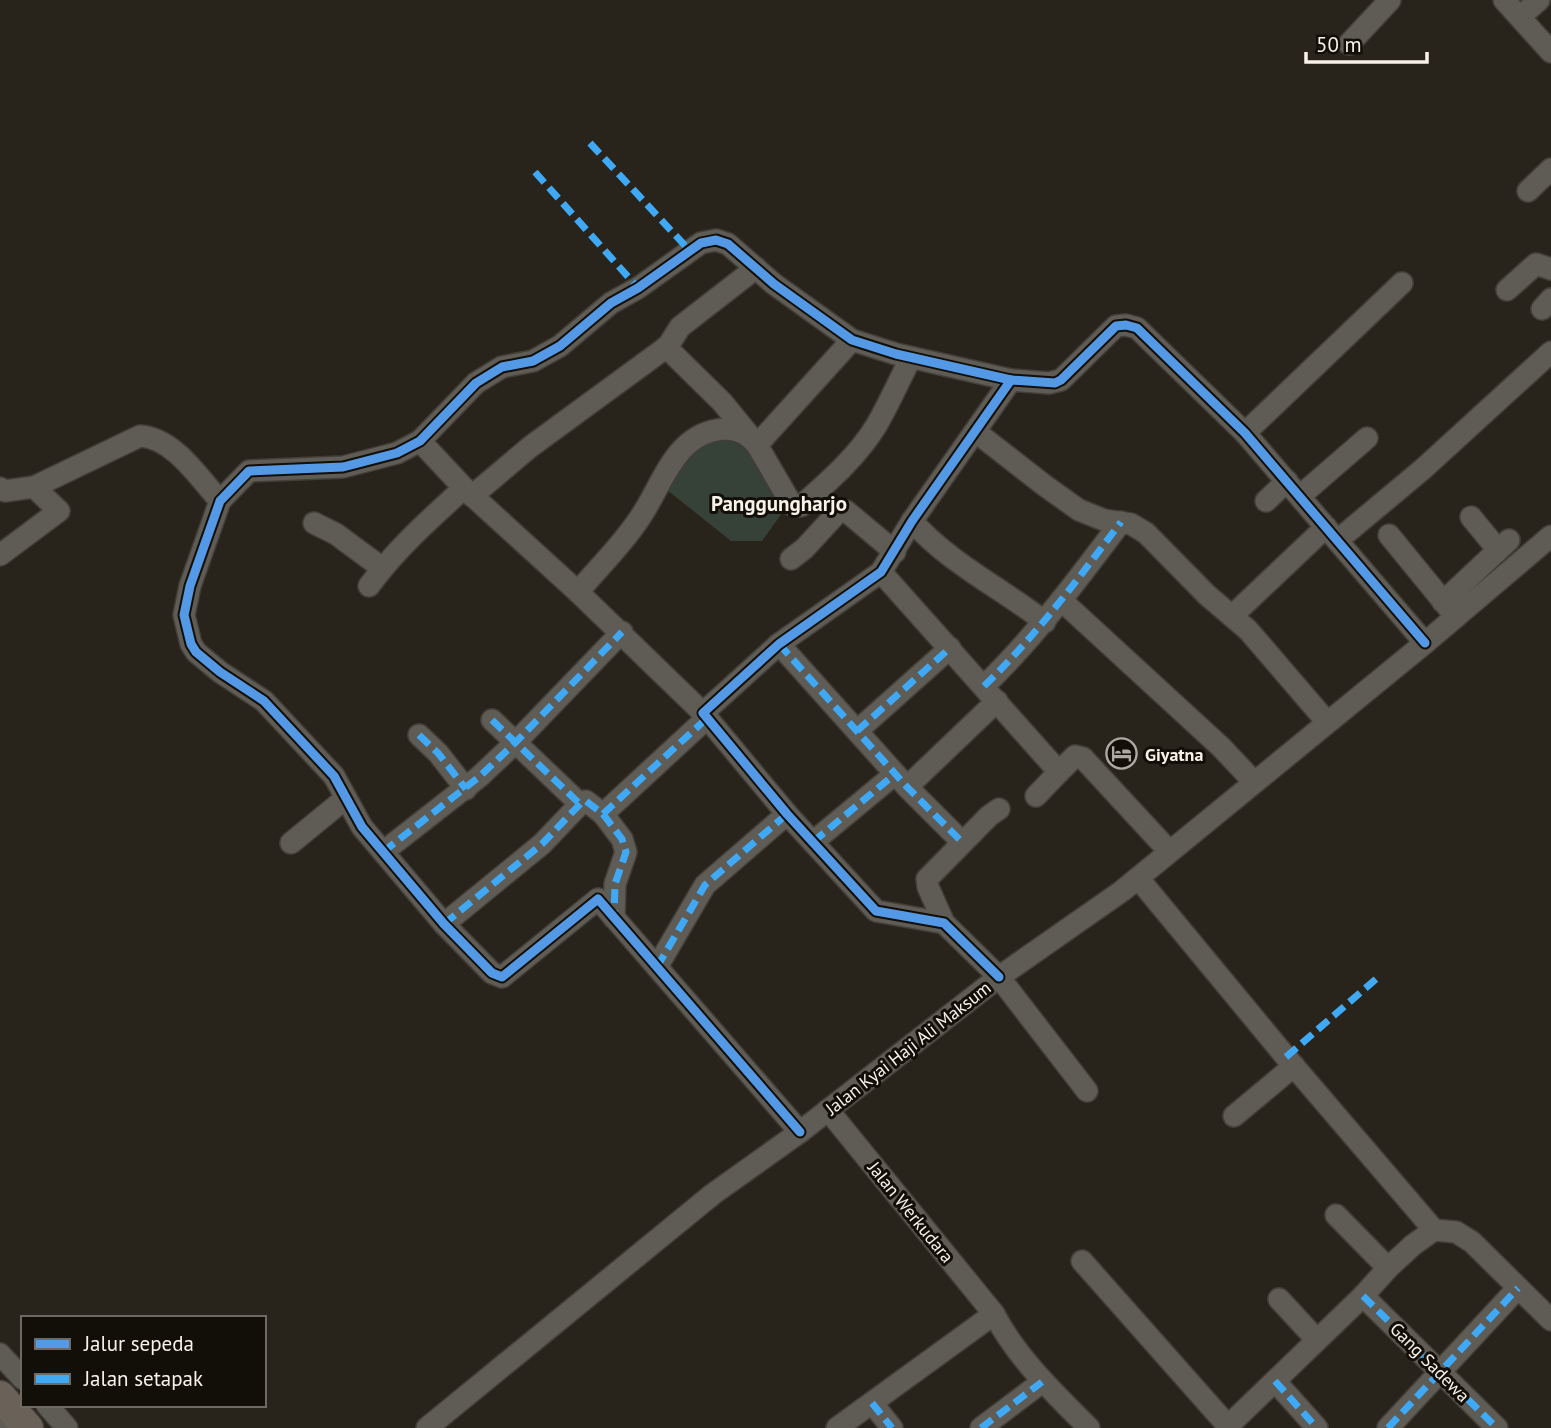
<svg xmlns="http://www.w3.org/2000/svg" width="1551" height="1428" font-family="'PT Sans',sans-serif">
  <rect width="100%" height="100%" fill="#28241b"/>
  <polygon fill="#364238" points="711,424 747,443 787,506 762,541 731,541 657,482"/>
  <g fill="none" stroke-linecap="round" stroke-linejoin="round">
    <defs>
      <g id="minor">
        <polyline points="1504,0 1551,52"/>
        <polyline points="1520,17 1539,0"/>
        <polyline points="1349,44 1390,0"/>
        <polyline points="1528,191 1551,169"/>
        <polyline points="1507,290 1536,264 1551,269"/>
        <polyline points="1542,309 1551,299"/>
        <polyline points="666,347 722,402 749,435"/>
        <polyline points="976,432 1044,485 1079,510 1104,520 1131,524 1146,533 1207,595 1248,630 1327,722"/>
        <polyline points="1245,433 1402,283"/>
        <polyline points="420,441 464,488"/>
        <path d="M 757,445 L 792,505 L 801,506 C 828,482 857,457 876,426 C 889,404 899,380 911,358"/>
        <path d="M 0,488 L 5,491 L 34,487 L 140,436 C 174,438 199,478 220,501"/>
        <polyline points="472,496 530,447 668,346 680,327 756,268"/>
        <polyline points="1300,496 1367,438"/>
        <polyline points="1266,501 1287,481"/>
        <polyline points="1471,517 1498,550"/>
        <path d="M 912,521 C 949,563 1001,588 1045,622"/>
        <polyline points="314,523 336,534 382,568"/>
        <polyline points="1389,535 1456,617"/>
        <polyline points="1338,540 1423,469 1551,352"/>
        <polyline points="0,555 59,511 34,487"/>
        <polyline points="791,559 805,548 839,511 846,511 895,552"/>
        <polyline points="881,572 1059,772 1075,756 1083,758 1169,851"/>
        <path d="M 369,586 C 396,549 430,519 464,488 L 578,592 C 597,569 620,547 637,522 C 663,487 673,432 725,429 C 738,429 749,435 757,445 L 852,340"/>
        <polyline points="578,592 703,713"/>
        <polyline points="1061,600 1221,747 1254,782"/>
        <polyline points="1443,602 1509,540"/>
        <polyline points="1232,616 1326,527"/>
        <polyline points="779,644 907,787 962,842"/>
        <path d="M 984,686 C 1036,636 1078,579 1121,522"/>
        <polyline points="492,720 580,804"/>
        <polyline points="857,731 950,648"/>
        <polyline points="419,735 438,753 466,789"/>
        <polyline points="907,787 997,701"/>
        <polyline points="1036,796 1059,772"/>
        <polyline points="603,814 622,839 626,852 615,884 614,918"/>
        <polyline points="813,842 895,774"/>
        <polyline points="291,843 346,798"/>
        <polyline points="383,852 479,777 515,743 622,632"/>
        <polyline points="1138,878 1286,1057 1434,1230"/>
        <polyline points="944,923 928,887 927,879 989,816 999,809"/>
        <polyline points="444,924 542,844 582,802 586,801 603,814 707,718"/>
        <polyline points="657,967 705,885 787,814"/>
        <polyline points="1087,1091 999,977 944,923 876,911 787,814 703,713 779,644 881,572 912,521 1011,380 1049,383 1061,380 1116,326 1126,325 1137,328 1245,433 1425,643"/>
        <path d="M 828,1110 L 994,1314 C 1017,1358 1054,1393 1089,1428"/>
        <polyline points="1234,1116 1294,1066"/>
        <polyline points="800,1132 598,899 502,977 492,973 444,924 362,827 334,776 264,701 220,672 196,652 191,644 184,615 190,586 220,501 249,471 343,467 397,453 420,441 476,383 502,367 533,361 560,346 611,303 638,288 701,243 716,240 728,244 774,284 852,340 896,354 1011,380"/>
        <polyline points="1336,1215 1388,1268"/>
        <polyline points="1082,1261 1228,1426"/>
        <polyline points="1363,1296 1497,1428"/>
        <polyline points="1279,1299 1317,1340"/>
        <polyline points="0,1354 23,1379"/>
        <polyline points="1275,1381 1317,1428"/>
        <polyline points="872,1403 892,1428"/>
        <polyline points="47,1405 67,1428"/>
        <polyline points="0,1420 7,1428"/>
        <polyline points="427,1428 713,1194 800,1132 999,977 1122,891 1425,643 1551,536"/>
        <polyline points="837,1428 994,1314"/>
        <polyline points="981,1428 1042,1382"/>
        <polyline points="1226,1428 1363,1296 1388,1268 1413,1245 1434,1230 1456,1232 1472,1242 1551,1320"/>
        <polyline points="1388,1428 1518,1288"/>
      </g>
      <polyline id="highway" points="0,1396 28,1428"/>
    </defs>
    <use href="#minor" stroke="#423e38" stroke-width="24"/>
    <use href="#highway" stroke="#423e38" stroke-width="33"/>
    <use href="#minor" stroke="#5f5b55" stroke-width="21"/>
    <use href="#highway" stroke="#6a6259" stroke-width="30"/>
    <g stroke="#3fa9f5" stroke-width="7" stroke-dasharray="14 7" stroke-linecap="butt">
      <polyline points="590,143 690,251"/>
      <polyline points="535,172 638,288"/>
      <polyline points="779,644 907,787 962,842"/>
      <path d="M 984,686 C 1036,636 1078,579 1121,522"/>
      <polyline points="492,720 580,804"/>
      <polyline points="857,731 950,648"/>
      <polyline points="419,735 438,753 466,789"/>
      <polyline points="603,814 622,839 626,852 615,884 614,917"/>
      <polyline points="813,842 895,774"/>
      <polyline points="383,852 479,777 515,743 622,632"/>
      <polyline points="444,924 542,844 582,802 586,801 603,814 707,718"/>
      <polyline points="657,967 705,885 787,814"/>
      <polyline points="1286,1057 1376,979"/>
      <polyline points="1363,1296 1497,1428"/>
      <polyline points="1275,1381 1317,1428"/>
      <polyline points="872,1403 892,1428"/>
      <polyline points="981,1428 1042,1382"/>
      <polyline points="1388,1428 1518,1288"/>
    </g>
    <defs>
      <g id="cycleway">
        <polyline points="999,977 944,923 876,911 787,814 703,713 779,644 881,572 912,521 1011,380 1055,383 1061,380 1116,326 1126,325 1137,328 1245,433 1425,643"/>
        <polyline points="800,1132 598,899 502,977 492,973 444,924 362,827 334,776 264,701 220,672 196,652 191,644 184,615 190,586 220,501 249,471 343,467 397,453 420,441 476,383 502,367 533,361 560,346 611,303 638,288 701,243 716,240 728,244 774,284 852,340 896,354 1011,380"/>
      </g>
    </defs>
    <use href="#cycleway" stroke="#120e08" stroke-width="13"/>
    <use href="#cycleway" stroke="#5399e6" stroke-width="9"/>
  </g>
  <defs>
    <symbol id="hotel-ring" viewBox="-11 -11 22 22"><circle r="9.5" fill="#120e08" stroke="#afaaa1" stroke-width="1.5"/><path d="M-6-4.5h1.5V1H6V5H4.5V3h-9V5H-6ZM-4 0a1.8 1.8 0 1 1 3.6 0ZM.5 0V-2.5h3Q6-2.5 6 0Z" fill="#afaaa1"/></symbol>
  </defs>
  <g fill-rule="evenodd">
    <use href="#hotel-ring" x="1104" y="736" width="35" height="35"/>
  </g>
  <g text-anchor="middle" dominant-baseline="central" stroke-width="6" stroke-linejoin="round" paint-order="stroke">
    <g font-size="18" font-weight="bold" fill="#f8f2e9" stroke="#120e08" text-anchor="start">
      <text x="1145" y="754">Giyatna</text>
    </g>
    <g font-size="18" fill="#f8f2e9" stroke="#120e08">
      <text transform="translate(908 1048) rotate(-38)">Jalan Kyai Haji Ali Maksum</text>
      <text transform="translate(911 1212) rotate(51)">Jalan Werkudara</text>
      <text transform="translate(1430 1362) rotate(45)">Gang Sadewa</text>
    </g>
    <g font-size="21" font-weight="bold" fill="#f8f2e9" stroke="#120e08">
      <text x="779" y="503">Panggungharjo</text>
    </g>
  </g>
  <rect x="21" y="1316" width="245" height="91" fill="#120e08" stroke="#6e6962" stroke-width="2"/>
  <rect x="35" y="1339" width="35" height="10" fill="#5399e6" stroke="#6e6962" stroke-width="2"/>
  <text x="84" y="1351" font-size="21" fill="#f8f2e9">Jalur sepeda</text>
  <rect x="35" y="1374" width="35" height="10" fill="#3fa9f5" stroke="#6e6962" stroke-width="2"/>
  <text x="84" y="1386" font-size="21" fill="#f8f2e9">Jalan setapak</text>
  <path d="M1306 52v10h121v-10" fill="none" stroke="#f8f2e9" stroke-width="3.5"/>
  <text x="1316" y="52" font-size="21" fill="#f8f2e9" stroke="#120e08" stroke-width="5" paint-order="stroke">50 m</text>
</svg>
